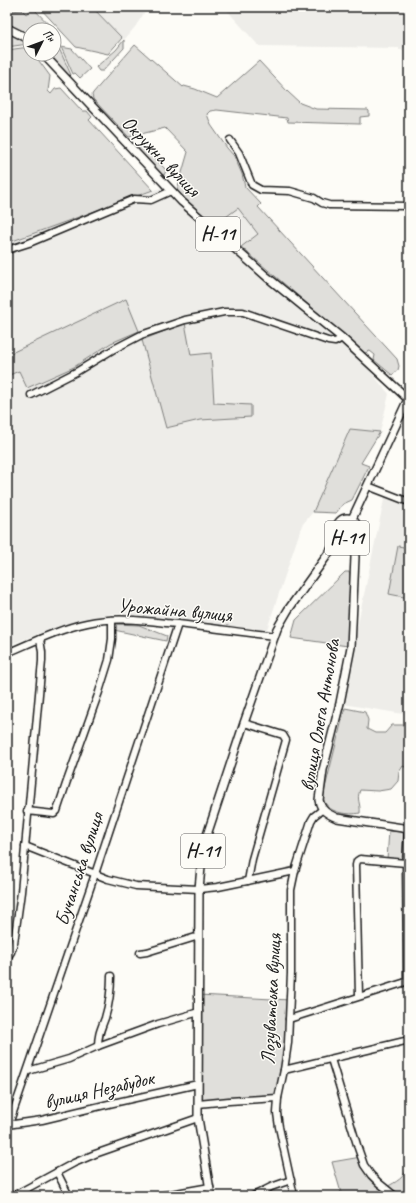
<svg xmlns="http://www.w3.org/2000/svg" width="416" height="1203" font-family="Caveat,sans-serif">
  <rect width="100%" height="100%" fill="#fdfcf7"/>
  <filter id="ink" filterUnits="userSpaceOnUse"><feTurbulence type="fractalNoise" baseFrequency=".025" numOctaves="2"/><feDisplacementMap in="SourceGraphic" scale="8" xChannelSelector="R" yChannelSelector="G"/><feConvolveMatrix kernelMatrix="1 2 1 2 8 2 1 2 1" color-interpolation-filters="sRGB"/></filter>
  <g filter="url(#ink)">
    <g fill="#eeede9">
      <polygon points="92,7 148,7 135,27 124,40"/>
      <polygon points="224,7 409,7 409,48 403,48 403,50 399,50 399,48 261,46 258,45"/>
      <polygon points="163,187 180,205 265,281 354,352 389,394 380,432 350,429 313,512 302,525 266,632 136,615 112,614 88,618 59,626 7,646 7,243"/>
      <polygon points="238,207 258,234 241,247 215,225"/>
      <polygon points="385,495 409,505 409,715 343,704 353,647"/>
    </g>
    <g fill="#e0dfdb" stroke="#7e7e7c">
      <polygon points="7,7 11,11 22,10 26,14 31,10 35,10 51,27 53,30 30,30 30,38 7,25"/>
      <polygon points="39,7 92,7 122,38 108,54 76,47"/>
      <polygon points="7,32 23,40 28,44 7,47"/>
      <polygon points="124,40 124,48 103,71 99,71 96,67 116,50"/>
      <polygon points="54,45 58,46 71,75 68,75 47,54 54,54"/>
      <polygon points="135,45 183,87 184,86 195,89 217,98 259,61 288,92 300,103 316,109 368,110 369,111 369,116 360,117 360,124 288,122 287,118 217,110 210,111 207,114 211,125 227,148 234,156 242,174 245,187 261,204 258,207 397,359 399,366 398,370 392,375 374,360 375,355 370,351 365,353 241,247 258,234 238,208 215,225 179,194 177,190 188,152 165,128 129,137 93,99 92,95 93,93"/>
      <polygon points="29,47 30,54 34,54 50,76 48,91 51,94 55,89 61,88 82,111 87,111 92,117 89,120 153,190 7,243 7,50"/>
      <polygon points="61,47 72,49 90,69 80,78 75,73 73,74"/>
      <polygon points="142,145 144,146 165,169 166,171 164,175 161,175 139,152 138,147"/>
      <polygon points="126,299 139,331 111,343 74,367 27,388 19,371 7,376 7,355"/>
      <polygon points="185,323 191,355 211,353 214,403 251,405 251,417 200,420 166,428 142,340"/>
      <polygon points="350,429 380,432 361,463 369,466 352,500 343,504 336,513 313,512"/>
      <polygon points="398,546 409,548 409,598 389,594"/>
      <polygon points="345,572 349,572 350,576 348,646 291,638 296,620"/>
      <polygon points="115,624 139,625 167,636 166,641 114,630"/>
      <path d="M 345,708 L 365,712 L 368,720 L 367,729 L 375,733 L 385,733 L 392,725 L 403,725 L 408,727 L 406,751 L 409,754 L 409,769 L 403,766 L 399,772 L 398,781 L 391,789 L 378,791 L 360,790 C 356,800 361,803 360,813 C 349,815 330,814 324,801 C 323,798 324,795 324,792 Z"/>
      <polygon points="389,831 404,832 403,858 401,860 387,859"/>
      <polygon points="199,995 290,1000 289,1019 278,1098 198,1104"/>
      <path d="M 409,1117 L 409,1196 L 342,1196 L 332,1162 L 361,1157 L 384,1188 C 392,1184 402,1180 406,1171 C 413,1158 407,1132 405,1118 Z"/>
    </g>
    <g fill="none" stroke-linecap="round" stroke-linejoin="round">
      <defs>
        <g id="minor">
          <polyline points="230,140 239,153 252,185 261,190 290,191 314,198 322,203 329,205 409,206"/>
          <polyline points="7,250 29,243 134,199 151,200 171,191"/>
          <polyline points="31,395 76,372 114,349 141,335 185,320 224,312 243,312 328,341 335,342 342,338"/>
          <polyline points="368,486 409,502"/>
          <path d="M 7,653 C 33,642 59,629 87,623 C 113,617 140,620 166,623 C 202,626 238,632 275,636"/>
          <polyline points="244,723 283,735 286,740 252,859 248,881"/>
          <polyline points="27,811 54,814 57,811 66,784 99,692 109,660 112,639 112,620"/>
          <polyline points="25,846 108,879 136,886 199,889 218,887 295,871"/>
          <polyline points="406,863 408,829"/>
          <polyline points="140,953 147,952 199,936"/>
          <polyline points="7,958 11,952 14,943 21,892 42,661 42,652 40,639"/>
          <polyline points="359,996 356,865 357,861 360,859 406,863 407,981"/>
          <polyline points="289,1019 409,981"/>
          <path d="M 98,1046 C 98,1034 101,1029 105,1018 C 109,1005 111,990 111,976"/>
          <polyline points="331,1059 358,1148 364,1165 371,1175 379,1183 395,1196"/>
          <polyline points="284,1070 409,1040"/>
          <polyline points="28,1071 69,1059 98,1046 158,1024 199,1012"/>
          <polyline points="198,1104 229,1101 278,1098"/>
          <polyline points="9,1124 95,874 178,624"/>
          <polyline points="7,1125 42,1120 113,1103 198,1084"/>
          <polyline points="57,1172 69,1196"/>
          <polyline points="13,1196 74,1163 95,1154 198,1118"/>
          <polyline points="159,1196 210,1187"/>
          <polyline points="253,1196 271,1187 291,1180"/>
          <polyline points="294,1196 279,1127 277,1113 278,1098 284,1070 288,1043 291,973 291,890 295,871 311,821 314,816 323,809"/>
        </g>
        <g id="major">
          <polyline points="7,28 25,37 30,41"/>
          <polyline points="43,54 182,202 267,277 342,338 408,399"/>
          <circle cx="347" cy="528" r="10"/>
          <polyline points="352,519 409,397"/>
          <path d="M 353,537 L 355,557 L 351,647 L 340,703 L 323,770 L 319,800 C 321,811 328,814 337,818 L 409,829"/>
          <polyline points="211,1196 198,1118 199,889 202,856 207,835 244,723 277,629 288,610 341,536"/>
        </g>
      </defs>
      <use href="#minor" stroke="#1c1c1c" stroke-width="9"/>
      <use href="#major" stroke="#1c1c1c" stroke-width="10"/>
      <use href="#minor" stroke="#fdfcf7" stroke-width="6"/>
      <use href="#major" stroke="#fdfcf7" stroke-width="7"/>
    </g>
  </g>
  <g text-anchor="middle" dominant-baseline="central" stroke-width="3" stroke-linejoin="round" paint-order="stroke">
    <g fill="#fdfcf7" stroke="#605f5e" stroke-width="1">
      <rect x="196" y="217" width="44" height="34" rx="3"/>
      <rect x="325" y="521" width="44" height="34" rx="3"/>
      <rect x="181" y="834" width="44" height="34" rx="3"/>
    </g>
    <g font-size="19" font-weight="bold" fill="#1c1c1c">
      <text x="218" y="234">Н-11</text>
      <text x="347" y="538">Н-11</text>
      <text x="203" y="851">Н-11</text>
    </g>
    <g font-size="20" fill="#1c1c1c" stroke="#fdfcf7">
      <text transform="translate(161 156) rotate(46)">Окружна вулиця</text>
      <text transform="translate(175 610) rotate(5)">Урожайна вулиця</text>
      <text transform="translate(320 715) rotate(-80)">вулиця Олега Антонова</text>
      <text transform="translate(79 869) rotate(-72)">Бучанська вулиця</text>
      <text transform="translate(271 999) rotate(-87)">Лозуватська вулиця</text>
      <text transform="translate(99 1090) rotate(-13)">вулиця Незабудок</text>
    </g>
  </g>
  <rect width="416" height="1203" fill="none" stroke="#fdfcf7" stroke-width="24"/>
  <rect x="12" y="12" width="392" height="1179" fill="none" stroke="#1c1c1c" stroke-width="1.5" filter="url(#ink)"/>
  <g transform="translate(42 42) rotate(48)"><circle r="19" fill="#fdfcf7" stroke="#a3a29f"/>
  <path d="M0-3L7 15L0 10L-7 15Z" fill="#1c1c1c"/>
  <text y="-6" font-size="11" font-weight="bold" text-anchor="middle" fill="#1c1c1c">Пн</text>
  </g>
</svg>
